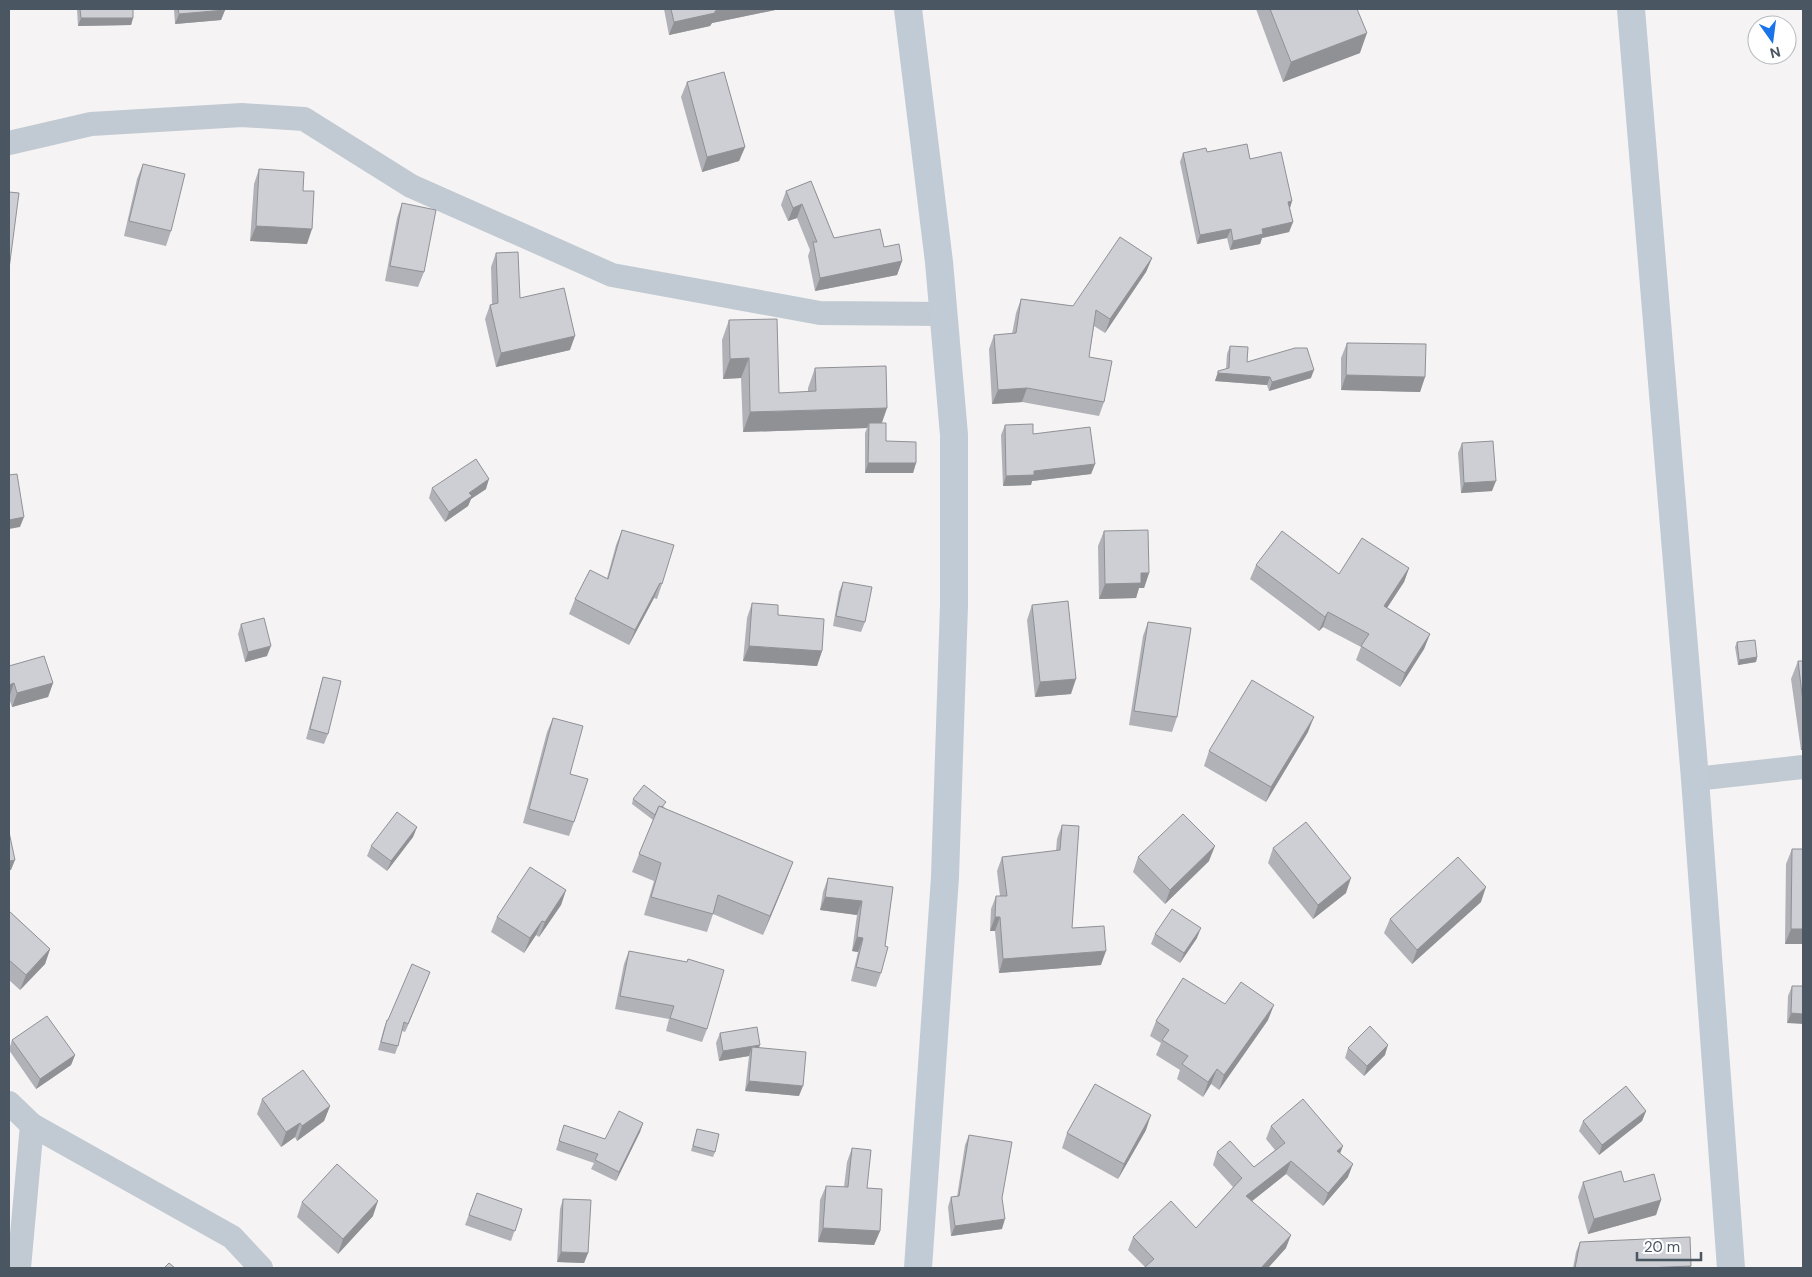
<svg xmlns="http://www.w3.org/2000/svg" width="1812" height="1277" font-family="'DM Sans',sans-serif">
  <rect width="100%" height="100%" fill="#f5f3f3"/>
  <g fill="none" stroke-linecap="round" stroke-linejoin="round">
    <g stroke="#c1cad2" stroke-width="24">
      <polyline points="9,143 91,124 242,115 304,119 411,186 612,275 820,313 944,314"/>
      <polyline points="1695,779 1803,767"/>
      <polyline points="9,1103 32,1125 232,1237 261,1268"/>
      <polyline points="19,1268 32,1125"/>
    </g>
    <g stroke="#c1cbd6" stroke-width="28">
      <polyline points="908,9 939,262 954,435 954,605 945,877 918,1268"/>
      <polyline points="1631,9 1695,779 1731,1268"/>
    </g>
  </g>
  <g fill="#b0b2b7">
    <polygon points="77,9 133,9 133,18 131,25 78,26"/>
    <polygon points="174,9 225,9 225,10 221,20 175,24"/>
    <polygon points="664,9 780,9 712,23 710,26 669,35"/>
    <polygon points="1256,9 1357,9 1360,53 1283,82"/>
    <polygon points="687,82 745,147 739,161 702,172 681,97"/>
    <polygon points="1207,152 1250,159 1292,201 1290,208 1293,222 1289,232 1262,238 1260,244 1230,250 1227,238 1197,244 1180,162 1183,153"/>
    <polygon points="143,164 171,231 166,246 124,236 137,179"/>
    <polygon points="259,169 303,191 307,244 250,241 254,184"/>
    <polygon points="811,181 834,238 884,247 902,261 897,275 815,291 808,256 810,250 797,218 788,221 781,205 786,191"/>
    <polygon points="402,203 424,272 418,287 385,281 397,218"/>
    <polygon points="496,253 520,298 570,350 496,367 485,319 490,305 492,305 491,267"/>
    <polygon points="1152,258 1146,272 1105,333 1094,326 1089,357 1104,402 1099,416 1022,402 992,404 989,349 994,335 1012,334 1016,313 1021,299 1073,306"/>
    <polygon points="729,320 779,393 808,392 808,388 815,368 887,408 882,423 886,441 916,463 913,473 865,473 865,433 867,428 743,432 741,378 723,379 722,340"/>
    <polygon points="1347,343 1425,377 1420,392 1341,390 1341,358"/>
    <polygon points="1230,346 1247,362 1311,378 1269,391 1267,385 1215,381 1218,371 1226,369 1227,354"/>
    <polygon points="1005,425 1033,434 1095,464 1091,474 1032,481 1031,485 1003,486 1001,435"/>
    <polygon points="1462,443 1492,491 1461,493 1458,453"/>
    <polygon points="432,488 486,489 471,499 468,506 445,522 429,498"/>
    <polygon points="622,530 662,584 657,599 654,598 629,645 569,614 575,599 607,578 616,545"/>
    <polygon points="1104,531 1149,573 1144,588 1139,588 1136,598 1099,599 1098,546"/>
    <polygon points="1256,565 1339,574 1409,568 1404,582 1387,608 1430,634 1424,649 1400,687 1356,660 1361,647 1323,627 1319,631 1250,579"/>
    <polygon points="843,582 865,622 861,632 833,626 839,592"/>
    <polygon points="752,603 778,615 822,651 817,666 743,661 747,618"/>
    <polygon points="1032,605 1071,694 1035,697 1027,620"/>
    <polygon points="1148,622 1177,717 1172,732 1129,725 1143,636"/>
    <polygon points="241,624 267,656 245,662 238,634"/>
    <polygon points="1737,642 1757,657 1756,662 1738,665 1735,647"/>
    <polygon points="1798,661 1803,661 1803,750 1801,750 1791,679"/>
    <polygon points="9,666 53,683 48,697 12,707 9,698"/>
    <polygon points="323,677 328,734 324,744 306,739 320,687"/>
    <polygon points="553,718 570,774 574,822 569,836 523,823 547,732"/>
    <polygon points="1308,732 1266,802 1204,766 1209,751"/>
    <polygon points="633,799 665,807 664,808 793,862 786,880 763,935 713,914 707,932 644,915 654,881 632,872 639,854 653,820 632,804"/>
    <polygon points="1062,825 1072,928 1101,965 999,973 995,931 990,931 991,909 996,896 1000,896 997,871 1002,857 1056,851 1057,839"/>
    <polygon points="417,827 413,837 387,871 367,856 371,846"/>
    <polygon points="1273,848 1346,893 1313,919 1268,863"/>
    <polygon points="1792,849 1803,944 1785,944 1786,864"/>
    <polygon points="1138,857 1209,861 1165,904 1133,872"/>
    <polygon points="828,878 893,887 881,973 876,987 851,981 858,952 852,951 857,915 820,910 823,892"/>
    <polygon points="566,890 561,905 539,937 536,935 524,953 491,932 497,917"/>
    <polygon points="1481,902 1412,964 1384,933 1390,919"/>
    <polygon points="9,911 50,949 45,964 20,990 9,980"/>
    <polygon points="1155,934 1197,938 1180,963 1151,944"/>
    <polygon points="629,951 707,1029 702,1042 666,1031 669,1019 615,1009 624,964"/>
    <polygon points="430,972 405,1032 402,1031 398,1046 395,1054 378,1050 384,1028 387,1020 388,1020"/>
    <polygon points="1792,986 1803,986 1787,1023 1788,996"/>
    <polygon points="1225,1004 1268,1020 1219,1090 1211,1084 1203,1097 1177,1079 1180,1070 1156,1055 1161,1043 1150,1036 1156,1021"/>
    <polygon points="720,1033 760,1045 758,1048 799,1096 745,1091 749,1056 719,1061 716,1043"/>
    <polygon points="12,1040 75,1055 71,1065 36,1089 9,1050"/>
    <polygon points="1348,1048 1385,1055 1364,1076 1345,1058"/>
    <polygon points="262,1099 330,1106 324,1121 297,1141 295,1137 281,1147 257,1114"/>
    <polygon points="1646,1111 1642,1121 1599,1155 1579,1131 1583,1121"/>
    <polygon points="643,1123 640,1132 616,1181 591,1169 594,1163 556,1150 564,1125 605,1139"/>
    <polygon points="1271,1126 1340,1154 1348,1177 1323,1206 1286,1174 1252,1201 1286,1248 1268,1268 1144,1268 1145,1267 1128,1250 1133,1237 1196,1228 1233,1187 1213,1165 1217,1152 1254,1167 1275,1150 1266,1139"/>
    <polygon points="697,1129 715,1152 713,1157 691,1151"/>
    <polygon points="1146,1130 1118,1179 1062,1148 1067,1133"/>
    <polygon points="969,1135 1002,1229 951,1236 948,1207 951,1197 957,1197 965,1145"/>
    <polygon points="852,1148 867,1188 880,1231 874,1245 818,1242 820,1200 826,1186 844,1187 847,1162"/>
    <polygon points="1583,1182 1661,1200 1656,1215 1588,1234 1578,1197"/>
    <polygon points="477,1193 522,1209 511,1241 465,1225"/>
    <polygon points="563,1199 588,1253 584,1263 557,1262 560,1209"/>
    <polygon points="302,1202 373,1216 338,1254 297,1217"/>
    <polygon points="1580,1242 1690,1268 1573,1268 1576,1252"/>
  </g>
  <g fill="#909195">
    <polygon points="724,9 780,9 712,23 710,26 669,35 674,22"/>
    <polygon points="225,10 221,20 175,24 179,14"/>
    <polygon points="81,18 133,18 131,25 78,26"/>
    <polygon points="1367,33 1360,53 1283,82 1291,62"/>
    <polygon points="745,147 739,161 702,172 707,157"/>
    <polygon points="1292,201 1289,211 1288,202"/>
    <polygon points="802,204 797,218 788,221 793,208"/>
    <polygon points="1293,222 1289,232 1262,238 1260,244 1230,250 1233,241 1262,229"/>
    <polygon points="256,226 312,229 307,244 250,241"/>
    <polygon points="1231,229 1227,238 1197,244 1200,235"/>
    <polygon points="1152,258 1146,272 1105,333 1110,319"/>
    <polygon points="902,261 897,275 815,291 820,278"/>
    <polygon points="575,336 570,350 496,367 501,353"/>
    <polygon points="749,358 741,378 723,379 730,359"/>
    <polygon points="1314,370 1311,378 1269,391 1272,382"/>
    <polygon points="1218,373 1270,377 1267,385 1215,381"/>
    <polygon points="1346,375 1425,377 1420,392 1341,390"/>
    <polygon points="1027,388 1022,402 992,404 998,390"/>
    <polygon points="887,408 880,427 869,423 867,428 743,432 750,412"/>
    <polygon points="868,463 916,463 913,473 865,473"/>
    <polygon points="1095,464 1091,474 1032,481 1031,485 1003,486 1006,476 1034,471"/>
    <polygon points="489,479 486,489 471,499 468,506 445,522 449,512 469,493"/>
    <polygon points="1496,481 1492,491 1461,493 1464,483"/>
    <polygon points="24,517 20,527 9,529 9,520"/>
    <polygon points="1409,568 1404,582 1379,620 1384,606"/>
    <polygon points="1141,573 1149,573 1144,588 1139,588 1136,598 1099,599 1105,584"/>
    <polygon points="660,583 654,598 629,645 635,630"/>
    <polygon points="1328,612 1323,627 1319,631 1325,617"/>
    <polygon points="1430,634 1424,649 1400,687 1405,673"/>
    <polygon points="271,646 267,656 245,662 248,652"/>
    <polygon points="749,646 822,651 817,666 743,661"/>
    <polygon points="1757,657 1756,662 1738,665 1739,660"/>
    <polygon points="1076,679 1071,694 1035,697 1040,682"/>
    <polygon points="14,683 9,698 9,685"/>
    <polygon points="53,683 48,697 12,707 17,693"/>
    <polygon points="1314,717 1308,732 1266,802 1271,787"/>
    <polygon points="1803,742 1803,750 1801,750"/>
    <polygon points="417,827 413,837 387,871 391,861"/>
    <polygon points="1215,846 1209,861 1165,904 1170,890"/>
    <polygon points="15,860 11,870 9,870 9,861"/>
    <polygon points="793,862 786,880 763,935 770,916"/>
    <polygon points="1351,878 1346,893 1313,919 1318,905"/>
    <polygon points="1486,887 1481,902 1412,964 1417,950"/>
    <polygon points="566,890 561,905 539,937 545,922"/>
    <polygon points="825,897 862,901 857,915 820,910"/>
    <polygon points="995,917 1000,917 995,931 990,931"/>
    <polygon points="542,921 536,935 524,953 530,938"/>
    <polygon points="1201,928 1197,938 1180,963 1184,953"/>
    <polygon points="1791,929 1803,929 1803,944 1785,944"/>
    <polygon points="857,937 863,938 858,952 852,951"/>
    <polygon points="50,949 45,964 20,990 26,975"/>
    <polygon points="1106,951 1101,965 999,973 1003,959"/>
    <polygon points="430,972 427,980 405,1032 408,1024"/>
    <polygon points="1274,1005 1268,1020 1219,1090 1224,1075"/>
    <polygon points="1791,1013 1803,1014 1803,1024 1787,1023"/>
    <polygon points="760,1045 756,1055 752,1047 749,1056 719,1061 723,1051"/>
    <polygon points="1388,1045 1385,1055 1364,1076 1367,1066"/>
    <polygon points="75,1055 71,1065 36,1089 40,1079"/>
    <polygon points="1217,1069 1211,1084 1203,1097 1208,1082"/>
    <polygon points="749,1081 803,1086 799,1096 745,1091"/>
    <polygon points="330,1106 324,1121 297,1141 302,1126"/>
    <polygon points="1646,1111 1642,1121 1599,1155 1602,1145"/>
    <polygon points="1151,1115 1146,1130 1118,1179 1124,1164"/>
    <polygon points="300,1123 295,1137 281,1147 286,1132"/>
    <polygon points="643,1123 640,1132 616,1181 619,1172"/>
    <polygon points="1343,1146 1338,1159 1337,1151"/>
    <polygon points="1291,1161 1286,1174 1242,1209 1246,1196"/>
    <polygon points="1353,1164 1348,1177 1323,1206 1328,1193"/>
    <polygon points="1661,1200 1656,1215 1588,1234 1594,1219"/>
    <polygon points="378,1201 373,1216 338,1254 343,1239"/>
    <polygon points="1005,1219 1002,1229 951,1236 955,1226"/>
    <polygon points="823,1228 880,1231 874,1245 818,1242"/>
    <polygon points="1291,1235 1286,1248 1268,1268 1261,1268"/>
    <polygon points="561,1252 588,1253 584,1263 557,1262"/>
    <polygon points="1691,1266 1690,1268 1645,1268"/>
  </g>
  <g fill="#cdcfd5" stroke="#909195">
    <polygon points="80,9 133,9 133,18 81,18"/>
    <polygon points="178,9 225,9 225,10 179,14"/>
    <polygon points="671,9 724,9 715,11 715,13 674,22"/>
    <polygon points="1270,9 1357,9 1367,33 1291,62"/>
    <polygon points="724,72 745,147 707,157 687,82"/>
    <polygon points="1247,144 1250,159 1281,152 1292,201 1288,202 1293,222 1262,229 1263,234 1233,241 1231,229 1200,235 1183,153 1206,148 1207,152"/>
    <polygon points="143,164 185,174 171,231 129,221"/>
    <polygon points="259,169 304,172 303,191 314,191 312,229 256,226"/>
    <polygon points="811,181 834,238 880,229 884,247 899,244 902,261 820,278 813,242 817,242 802,204 793,208 786,191"/>
    <polygon points="9,192 19,193 9,269"/>
    <polygon points="402,203 436,210 424,272 390,266"/>
    <polygon points="1120,237 1152,258 1110,319 1096,310 1089,357 1112,361 1104,402 1027,388 998,390 994,335 1016,333 1021,299 1073,306"/>
    <polygon points="518,252 520,298 564,288 575,336 501,353 490,305 498,303 496,253"/>
    <polygon points="777,319 779,393 816,391 815,368 886,366 887,408 750,412 749,358 730,359 729,320"/>
    <polygon points="1347,343 1426,344 1425,377 1346,375"/>
    <polygon points="1230,346 1248,347 1247,362 1295,348 1307,348 1314,370 1272,382 1270,377 1218,373 1218,371 1229,368"/>
    <polygon points="869,423 886,423 886,441 916,442 916,463 868,463"/>
    <polygon points="1033,424 1033,434 1090,427 1095,464 1034,471 1034,475 1006,476 1005,425"/>
    <polygon points="1493,441 1496,481 1464,483 1462,443"/>
    <polygon points="476,459 489,479 469,493 472,496 449,512 432,488"/>
    <polygon points="17,474 24,517 9,520 9,475"/>
    <polygon points="622,530 674,545 662,584 660,583 635,630 575,599 590,570 608,579"/>
    <polygon points="1148,530 1149,573 1141,573 1141,583 1105,584 1104,531"/>
    <polygon points="1282,531 1339,574 1362,538 1409,568 1384,606 1430,634 1405,673 1361,646 1369,634 1328,612 1325,617 1256,565"/>
    <polygon points="843,582 872,587 865,622 836,616"/>
    <polygon points="1068,601 1076,679 1040,682 1032,605"/>
    <polygon points="752,603 778,605 778,615 824,619 822,651 749,646"/>
    <polygon points="264,618 271,646 248,652 241,624"/>
    <polygon points="1148,622 1191,628 1177,717 1134,711"/>
    <polygon points="1755,640 1757,657 1739,660 1737,642"/>
    <polygon points="44,656 53,683 17,693 14,683 9,685 9,666"/>
    <polygon points="1798,661 1803,661 1803,702"/>
    <polygon points="323,677 341,681 328,734 310,729"/>
    <polygon points="1252,680 1314,717 1271,787 1209,751"/>
    <polygon points="553,718 583,726 570,774 588,779 574,822 529,809"/>
    <polygon points="644,785 666,802 662,807 659,806 655,815 633,799"/>
    <polygon points="659,806 793,862 770,916 718,895 713,914 651,897 661,863 639,854"/>
    <polygon points="397,812 417,827 391,861 371,846"/>
    <polygon points="1183,814 1215,846 1170,890 1138,857"/>
    <polygon points="1306,822 1351,878 1318,905 1273,848"/>
    <polygon points="1062,825 1079,826 1072,928 1104,926 1106,951 1003,959 1000,917 995,917 996,896 1007,896 1002,857 1060,850"/>
    <polygon points="9,832 15,860 9,861"/>
    <polygon points="1792,849 1803,849 1803,929 1791,929"/>
    <polygon points="1458,857 1486,887 1417,950 1390,919"/>
    <polygon points="530,867 566,890 545,922 542,921 530,938 497,917"/>
    <polygon points="828,878 893,887 885,946 888,947 881,973 856,967 863,938 857,937 862,901 825,897"/>
    <polygon points="1172,909 1201,928 1184,953 1155,934"/>
    <polygon points="9,911 50,949 26,975 9,960"/>
    <polygon points="629,951 687,962 688,959 724,970 707,1029 670,1018 674,1006 620,996"/>
    <polygon points="412,964 430,972 408,1024 404,1022 398,1046 381,1042 387,1020 388,1020"/>
    <polygon points="1183,978 1225,1004 1241,982 1274,1005 1224,1075 1217,1069 1208,1082 1182,1064 1188,1056 1162,1040 1169,1030 1156,1021"/>
    <polygon points="1792,986 1803,986 1803,1014 1791,1013"/>
    <polygon points="47,1016 75,1055 40,1079 12,1040"/>
    <polygon points="1370,1026 1388,1045 1367,1066 1348,1048"/>
    <polygon points="757,1027 760,1045 723,1051 720,1033"/>
    <polygon points="752,1047 806,1052 803,1086 749,1081"/>
    <polygon points="303,1070 330,1106 302,1126 300,1123 286,1132 262,1099"/>
    <polygon points="1095,1084 1151,1115 1124,1164 1067,1133"/>
    <polygon points="1626,1086 1646,1111 1602,1145 1583,1121"/>
    <polygon points="1303,1099 1343,1146 1337,1151 1353,1164 1328,1193 1291,1161 1246,1196 1291,1235 1261,1268 1146,1268 1145,1267 1154,1259 1133,1237 1171,1201 1196,1228 1242,1178 1217,1152 1230,1141 1254,1167 1285,1143 1271,1126"/>
    <polygon points="619,1111 643,1123 619,1172 595,1160 598,1154 559,1141 564,1125 605,1139"/>
    <polygon points="697,1129 719,1134 715,1152 693,1146"/>
    <polygon points="969,1135 1012,1142 1002,1198 1005,1219 955,1226 951,1197 959,1196"/>
    <polygon points="852,1148 871,1150 867,1188 882,1189 880,1231 823,1228 826,1186 848,1187"/>
    <polygon points="337,1164 378,1201 343,1239 302,1202"/>
    <polygon points="1621,1171 1624,1182 1654,1174 1661,1200 1594,1219 1583,1182"/>
    <polygon points="477,1193 522,1209 515,1231 469,1215"/>
    <polygon points="563,1199 591,1200 588,1253 561,1252"/>
    <polygon points="1690,1237 1691,1266 1645,1268 1575,1268 1580,1242"/>
    <polygon points="169,1263 175,1268 164,1268"/>
  </g>
  <rect width="1812" height="1277" fill="none" stroke="#4a5661" stroke-width="20"/>
  <g transform="translate(1772 40) rotate(166)"><circle r="24" fill="#ffffff" stroke="#b7bbc0"/>
  <path d="M0-4L9 19L0 12L-9 19Z" fill="#1a73e8"/>
  <text y="-8" font-size="14" font-weight="bold" text-anchor="middle" fill="#4a5661">N</text>
  </g>
  <path d="M1637 1252v8h64v-8" fill="none" stroke="#4a5661" stroke-width="2.5"/>
  <text x="1644" y="1252" font-size="15" fill="#4a5661" stroke="#ffffff" stroke-width="4" paint-order="stroke">20 m</text>
</svg>
